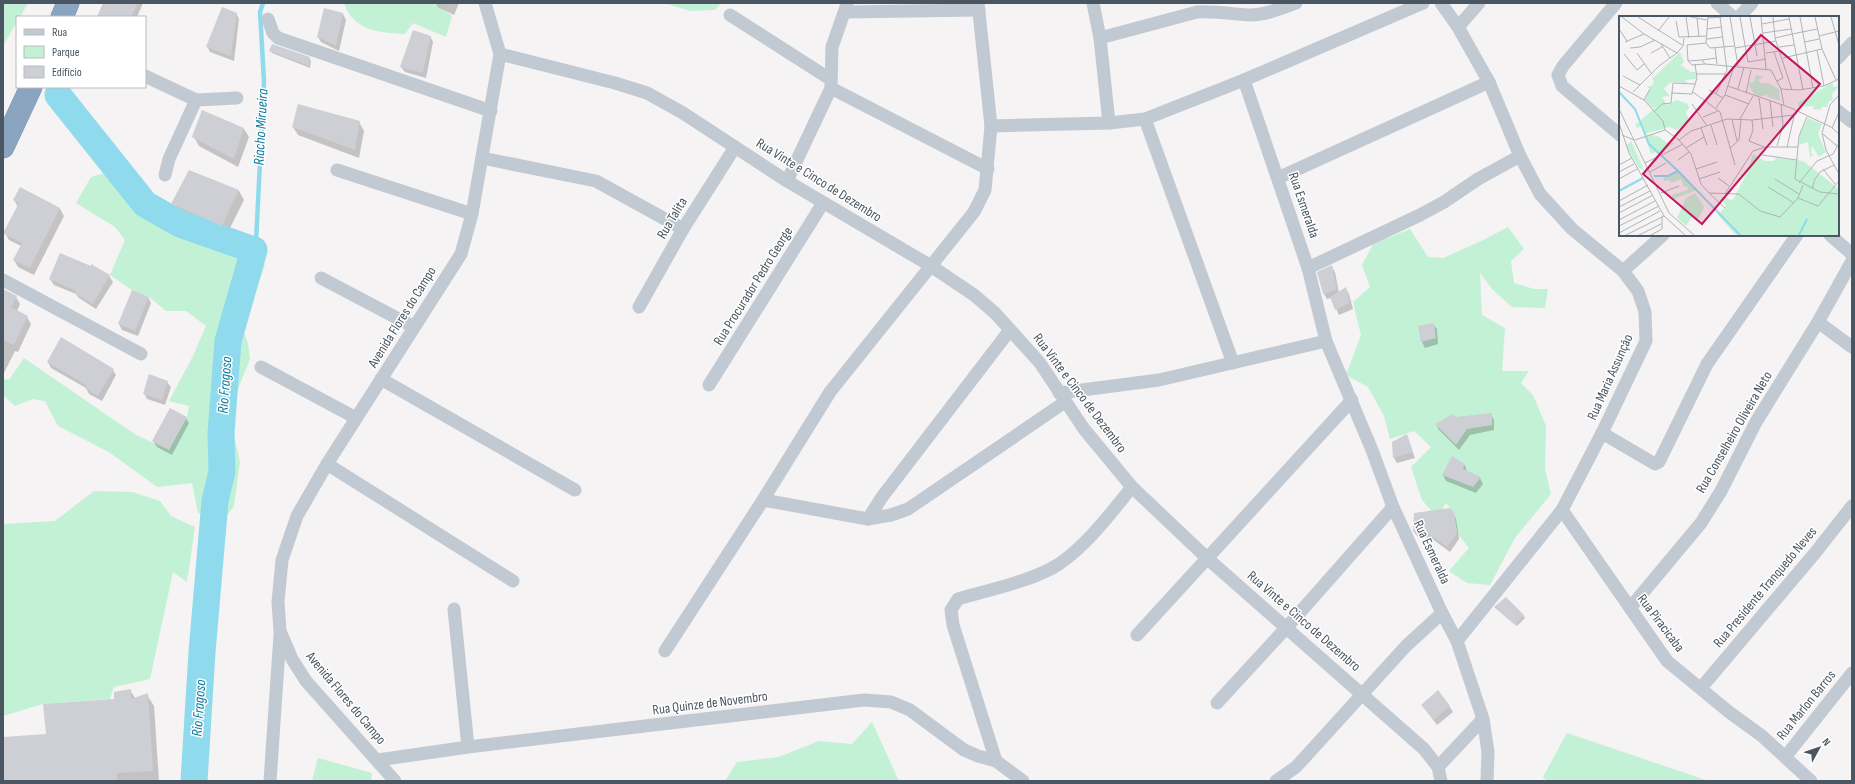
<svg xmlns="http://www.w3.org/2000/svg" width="1855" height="784" font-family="'Sofia Sans Condensed',sans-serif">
  <rect width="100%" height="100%" fill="#f5f3f3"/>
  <g fill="#c3f1d5">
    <polygon points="3,3 28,3 20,17 17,17 17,22 3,46"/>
    <path d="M 325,3 L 435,3 L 452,16 L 446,37 L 413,23 L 405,34 C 378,32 356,32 344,4 Z"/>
    <polygon points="664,3 721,3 715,10 690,11"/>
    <polygon points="111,171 143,212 265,265 242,328 248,343 250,359 232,404 232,428 240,461 234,506 226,517 198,513 192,483 157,487 109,452 58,426 45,401 33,399 15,406 3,395 3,379 9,380 24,358 136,435 169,450 187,417 189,406 169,401 193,356 206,326 186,311 166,311 149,297 132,290 110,275 125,240 115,227 76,203 91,177"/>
    <polygon points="1508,227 1524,249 1511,261 1514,283 1534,289 1548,289 1545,308 1512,307 1492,289 1480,273 1482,315 1505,328 1502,371 1529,371 1521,383 1533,395 1546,426 1545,469 1551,494 1515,538 1490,585 1467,583 1449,571 1469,548 1457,533 1454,512 1446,503 1437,517 1422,500 1411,467 1431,447 1414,431 1390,439 1384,416 1368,387 1346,375 1361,335 1353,302 1370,287 1362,265 1373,244 1410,229 1428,257 1443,258 1481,241"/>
    <polygon points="94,491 132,492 160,501 171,516 195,527 187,582 173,572 150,679 114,687 110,699 43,704 3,716 3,524 55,521"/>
    <polygon points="872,722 899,781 725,781 737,762 779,757 819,741 852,744"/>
    <polygon points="1567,733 1709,781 1547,781 1543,777"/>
    <polygon points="318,758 372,773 371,781 312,781"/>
  </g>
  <g fill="#0003">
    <polygon points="104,3 143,3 137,17 99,17"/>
    <polygon points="436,3 459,3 454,15 438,7"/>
    <polygon points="325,10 343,14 346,20 339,51 321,42 318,37"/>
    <polygon points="236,13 239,19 234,61 210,52 207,46"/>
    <polygon points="430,36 433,42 426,78 405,72 401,67"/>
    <polygon points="271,51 309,58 311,61 310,68 272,53"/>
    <polygon points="359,122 364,131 359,158 298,135 293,127"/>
    <polygon points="244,129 249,137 238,167 199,146 194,137"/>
    <polygon points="189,171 239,191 244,200 227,234 177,213 172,204"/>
    <polygon points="20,188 60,209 64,216 34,275 18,267 14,260 21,246 9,240 5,233 18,207 14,200"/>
    <polygon points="1332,267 1335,272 1339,293 1346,289 1349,294 1353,309 1339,315 1331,298 1327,299 1324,294"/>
    <polygon points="109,276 113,282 96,309 79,298 76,294 54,285 50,279"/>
    <polygon points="3,291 16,297 20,304 17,311 27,317 31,324 18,352 15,351 3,375"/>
    <polygon points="148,297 151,303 138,336 122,330 119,324"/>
    <polygon points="1433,324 1437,329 1438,344 1425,348 1422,342 1419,326"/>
    <polygon points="48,362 113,370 116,375 102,401 89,394 86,388 51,368"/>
    <polygon points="167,382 171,387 165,405 147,399 144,393"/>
    <polygon points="1491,414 1494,420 1494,430 1470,435 1459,450 1439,430 1436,424 1455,418"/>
    <polygon points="186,418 189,423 172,455 157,447 153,441"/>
    <polygon points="1406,435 1415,458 1397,463 1394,458"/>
    <polygon points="1465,465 1467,472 1480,478 1483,484 1476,493 1446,481 1443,475"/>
    <polygon points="1453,512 1456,519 1459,539 1450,552 1431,538 1418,537 1414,532"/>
    <polygon points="1496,607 1523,615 1525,618 1517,626"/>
    <polygon points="130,690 135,698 147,695 154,706 159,781 3,781 3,738 47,735 115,700"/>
    <polygon points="1422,705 1449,706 1453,712 1437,725"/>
  </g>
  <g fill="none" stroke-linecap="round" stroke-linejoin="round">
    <polyline stroke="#90daee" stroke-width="4.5" points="254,250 256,242 264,81 260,12 263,3"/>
    <polyline stroke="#90daee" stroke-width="27" points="58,95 145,204 180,224 254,250 228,341 221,433 222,471 215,501 202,652 194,781"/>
  </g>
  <g fill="#cdcfd5">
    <polygon points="103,3 138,3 131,17 97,17"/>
    <polygon points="222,7 237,13 231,56 206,47"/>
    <polygon points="324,8 343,13 336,46 317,37"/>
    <polygon points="413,30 431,36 423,73 400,67"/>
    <polygon points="272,44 310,57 309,66 269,51"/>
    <polygon points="298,104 360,121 355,150 292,127"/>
    <polygon points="202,110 244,128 234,159 192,137"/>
    <polygon points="189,170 239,190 222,226 171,204"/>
    <polygon points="20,187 60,208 30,268 13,260 22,243 3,233 19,203 13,200"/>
    <polygon points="60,253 91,266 91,264 110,275 93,304 74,293 76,291 49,279"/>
    <polygon points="1332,265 1337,289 1323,294 1317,272"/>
    <polygon points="1346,287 1350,303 1335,310 1330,297"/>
    <polygon points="3,289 17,296 11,307 28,316 14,345 3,340"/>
    <polygon points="132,290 149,297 135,331 118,324"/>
    <polygon points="1434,323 1436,338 1421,342 1418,326"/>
    <polygon points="61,337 114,369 98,396 85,388 86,385 47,362"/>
    <polygon points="149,374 168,381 162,400 143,394"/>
    <polygon points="170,408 187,417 169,450 152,441"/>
    <polygon points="1492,413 1492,425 1467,429 1456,445 1435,424 1453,414 1456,417"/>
    <polygon points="1407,434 1413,452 1393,458 1392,442"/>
    <polygon points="1452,456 1465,464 1463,469 1481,477 1473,487 1442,475"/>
    <polygon points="1450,508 1454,512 1457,533 1447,547 1427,533 1413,532 1414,513"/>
    <polygon points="1506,597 1524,615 1515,625 1494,607"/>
    <polygon points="131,689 131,699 148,693 153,771 117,773 117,781 3,781 3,737 46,734 43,704 114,699 114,692"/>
    <polygon points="1438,690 1450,706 1434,720 1421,705"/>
  </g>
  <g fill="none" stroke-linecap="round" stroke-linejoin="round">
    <defs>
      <g id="highway">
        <polyline points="62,17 68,3"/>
        <polyline points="3,147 31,87"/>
      </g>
    </defs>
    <use href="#highway" stroke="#7690ad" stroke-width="23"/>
    <g stroke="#c1cad2" stroke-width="13">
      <polyline points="1093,3 1100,38 1109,123"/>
      <polyline points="1441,3 1458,27 1489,82 1520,156 1540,194 1572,229 1623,271 1638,291 1645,312 1646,341 1602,433 1562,510 1457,641"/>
      <polyline points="1616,3 1563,66 1558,75 1562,86 1620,135"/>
      <polyline points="1717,3 1733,17"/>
      <polyline points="845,12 979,10"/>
      <polyline points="730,15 830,79"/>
      <polyline points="1739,17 1752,3"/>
      <polyline points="268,19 273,33 278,38 491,111"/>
      <polyline points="1458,27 1479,3"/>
      <path d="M 1100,38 L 1197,12 C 1215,11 1233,14 1250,15 C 1266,15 1282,8 1296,3"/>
      <polyline points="500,54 615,83 647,93 683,113 787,181 931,266 974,295 995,313 1040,363 1084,429 1132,487 1208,559 1424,749 1438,767 1441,781"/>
      <polyline points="1838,58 1852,43"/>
      <polyline points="145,76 196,100 237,98"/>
      <polyline points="1244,80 1308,268 1326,341 1372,450 1393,507 1442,613 1457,641 1483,719 1488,752 1487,781"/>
      <polyline points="831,86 832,47 847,4"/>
      <polyline points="831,88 988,169"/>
      <polyline points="1838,111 1852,122"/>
      <polyline points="1145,119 1233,363"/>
      <polyline points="991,126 1109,123 1145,119 1244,80 1423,3"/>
      <polyline points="482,158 596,181 683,229"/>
      <polyline points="337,170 472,214"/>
      <polyline points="165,175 169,159 196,100"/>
      <polyline points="1278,178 1489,82"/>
      <polyline points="787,181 831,88"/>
      <polyline points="1830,235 1852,254"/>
      <polyline points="1308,268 1420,215 1444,202 1478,179 1520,156"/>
      <polyline points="1623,271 1663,235"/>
      <polyline points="321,278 414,327"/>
      <polyline points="3,280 141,354"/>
      <polyline points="639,307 683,229 735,147"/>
      <polyline points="1818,322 1852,347"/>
      <polyline points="261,367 356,418"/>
      <polyline points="381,379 575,490"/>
      <polyline points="709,385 823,203"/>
      <polyline points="1059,393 1159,380 1326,341"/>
      <polyline points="1602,433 1655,464 1659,462 1707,364 1797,235"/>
      <polyline points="327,464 513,581"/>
      <polyline points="763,500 868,519 891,515 908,509 1065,402"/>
      <polyline points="1562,510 1667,661 1729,712 1762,736 1811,781"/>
      <polyline points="868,519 882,497 1010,330"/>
      <polyline points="1630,608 1701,523 1721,491 1756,422 1818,322 1852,261"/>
      <polyline points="454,609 468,747"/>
      <polyline points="1137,635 1352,400"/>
      <polyline points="665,651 763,500 830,392 974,212 985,190 991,126 978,3"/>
      <polyline points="1701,688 1815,553 1852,506"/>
      <polyline points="1217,703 1287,627 1393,507"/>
      <polyline points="1786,756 1852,673"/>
      <polyline points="378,760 468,747 864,700 891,702 910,710 964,750 978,756 996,761 1023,781"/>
      <path d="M 996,761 L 953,625 L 951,610 L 958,599 C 988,590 1033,581 1059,564 C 1088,544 1110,514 1132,487"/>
      <polyline points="1438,767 1483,719"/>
      <polyline points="270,781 280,635"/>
      <polyline points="395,781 306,681 292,659 280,631 278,602 282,560 297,516 327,464 461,254 472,214 500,54 485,3"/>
      <polyline points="1276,781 1296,767 1406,646 1442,613"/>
    </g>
    <use href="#highway" stroke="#8ba5c1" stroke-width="22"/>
  </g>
  <g text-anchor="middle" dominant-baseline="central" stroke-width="3" stroke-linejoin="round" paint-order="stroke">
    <g font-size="14" fill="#4a5661" stroke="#fff">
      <text transform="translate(819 180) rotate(32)">Rua Vinte e Cinco de Dezembro</text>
      <text transform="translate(1304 205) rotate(71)">Rua Esmeralda</text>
      <text transform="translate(672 218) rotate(-59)">Rua Talita</text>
      <text transform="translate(753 286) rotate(-58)">Rua Procurador Pedro George</text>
      <text transform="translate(402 317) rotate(-58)">Avenida Flores do Campo</text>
      <text transform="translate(1610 377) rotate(-66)">Rua Maria Assunção</text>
      <text transform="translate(1080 393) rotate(53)">Rua Vinte e Cinco de Dezembro</text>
      <text transform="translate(1734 432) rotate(-60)">Rua Conselheiro Oliveira Neto</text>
      <text transform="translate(1432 552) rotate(65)">Rua Esmeralda</text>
      <text transform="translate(1765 587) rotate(-50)">Rua Presidente Tranquedo Neves</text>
      <text transform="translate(1304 621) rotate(41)">Rua Vinte e Cinco de Dezembro</text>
      <text transform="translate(1661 623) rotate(53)">Rua Piracicaba</text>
      <text transform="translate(346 698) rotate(50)">Avenida Flores do Campo</text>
      <text transform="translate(710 703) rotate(-7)">Rua Quinze de Novembro</text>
      <text transform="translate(1806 705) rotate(-51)">Rua Marlon Barros</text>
    </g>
    <g font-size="15" font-style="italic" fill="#0c7c9b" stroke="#fff">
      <text transform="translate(261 127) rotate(-87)">Riacho Mirueira</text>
      <text transform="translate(225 385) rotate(-86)">Rio Fragoso</text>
      <text transform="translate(199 708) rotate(-86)">Rio Fragoso</text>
    </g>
  </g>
  <g transform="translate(1619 16)">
    <rect width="220" height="220" fill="#f5f3f3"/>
    <path d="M 61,36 L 65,46 L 62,49 L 72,56 L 77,56 L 77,63 L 66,64 L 68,67 L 54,66 L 49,68 L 45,73 L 51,80 L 43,81 L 48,89 L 58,84 L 69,88 L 70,92 L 67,96 L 70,105 L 58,114 L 50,111 L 25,118 L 22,110 L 18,112 L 16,109 L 37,91 L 33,92 L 26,84 L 31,73 L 28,70 L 33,70 L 35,65 L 33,63 ZM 137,59 L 145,61 L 139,64 L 142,67 L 149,67 L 160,73 L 161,85 L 149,81 L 148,79 L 138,81 L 133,75 L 130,70 L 131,66 L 135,66 ZM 213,67 L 215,71 L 220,70 L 213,78 L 214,84 L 210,85 L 208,91 L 202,91 L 202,94 L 194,93 L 194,90 L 180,91 L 179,87 ZM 189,102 L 203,108 L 199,118 L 207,136 L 200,141 L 193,130 L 192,138 L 195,137 L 191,142 L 189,126 L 180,129 L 181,118 ZM 35,118 L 36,121 L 39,120 L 48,127 L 55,127 L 39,139 L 36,136 L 32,138 L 26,121 ZM 12,125 L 25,154 L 20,152 L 7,130 ZM 134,138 L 146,145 L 155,145 L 157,142 L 184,145 L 220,173 L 220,219 L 118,219 L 115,217 L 99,199 L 107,190 L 102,182 L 106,179 L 112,185 L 115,182 L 129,155 ZM 61,155 L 78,174 L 54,183 L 53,179 L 69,174 L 68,170 L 65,171 L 62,163 L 52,167 L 50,164 L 45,165 L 44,162 ZM 76,177 L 85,190 L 84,194 L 78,205 L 73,201 L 67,210 L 58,202 L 67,182 Z" fill="#c3f1d5"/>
    <path fill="none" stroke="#90daee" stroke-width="2" d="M 0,76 L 16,93 L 30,128 L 59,155M 35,160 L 49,160 L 59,155 L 121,219M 0,175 L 24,162M 180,219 L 188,203"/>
    <path fill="none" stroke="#b1b4b9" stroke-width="1" d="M 3,1 L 25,18 L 58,37M 19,1 L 63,29M 67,1 L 70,22M 72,1 L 88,4M 111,1 L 119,50M 121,1 L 129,46 L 147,43M 131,1 L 138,40M 142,1 L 147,53M 154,1 L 156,22 L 173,74M 170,1 L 184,74M 181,1 L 194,72M 196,1 L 203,33 L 217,64M 212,1 L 220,29M 78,2 L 80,21M 89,2 L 103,1M 57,5 L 60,21 L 88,20M 143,8 L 170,3M 0,13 L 8,25M 88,13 L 102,11M 39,15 L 50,1M 144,17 L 172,13M 173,18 L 198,13M 200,20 L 220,15M 156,22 L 173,18M 88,23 L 103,21M 6,26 L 25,18M 186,26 L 200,23M 87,27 L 91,32 L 115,30M 87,27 L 89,1M 42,28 L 51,42M 68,29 L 69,45 L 83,44 L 86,48 L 152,54 L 162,73 L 165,89M 68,29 L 87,27M 160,31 L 175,29M 11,32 L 21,31 L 36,24M 96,32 L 98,48M 116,32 L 157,25M 198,34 L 205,70M 155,36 L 164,62 L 158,65M 18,37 L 32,57M 32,37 L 43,31M 147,37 L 161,35M 5,38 L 18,54 L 25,48M 164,42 L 203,33M 83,44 L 97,42M 69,45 L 73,49 L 86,48M 78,58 L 107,58M 4,60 L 21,69M 0,70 L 25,84 L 44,105 L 46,114M 109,70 L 172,92 L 212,111 L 220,118M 119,73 L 125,51M 162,73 L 180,74 L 205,70 L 220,63M 90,74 L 104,82M 14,76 L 40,50 L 58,37 L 64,30 L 65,22M 74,76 L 101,96 L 116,149M 52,77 L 73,78 L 78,62 L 76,48M 127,77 L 132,54M 97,78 L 108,54 L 101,1M 106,79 L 130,88M 220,79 L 211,89 L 203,117 L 207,134 L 220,158M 140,82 L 144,113M 25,84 L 31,73M 151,85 L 154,111M 73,88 L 88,110M 97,92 L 106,79 L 115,50M 0,93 L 50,197 L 75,219M 79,95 L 87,85M 35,96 L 43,88 L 52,87 L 54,67 L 76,68M 84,101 L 99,95M 188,101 L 180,120 L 176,163 L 201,176 L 220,178M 113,103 L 118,125M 121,103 L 134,80M 133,104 L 134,114 L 130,125 L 145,131M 0,107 L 10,137 L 45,200 L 66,219M 92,109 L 98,129M 82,112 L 88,129M 213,112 L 220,96M 46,114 L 60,124 L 72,138 L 82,168 L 90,177 L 120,178 L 141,195 L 161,201 L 179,182 L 184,169M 204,118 L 218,130M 3,119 L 15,124M 16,124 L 46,114M 60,124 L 72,115 L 108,103 L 133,104 L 175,99 L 178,97M 158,130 L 164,109 L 162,88M 168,131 L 175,100M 67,132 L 85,121M 111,132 L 120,124 L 122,103M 43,139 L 64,128M 143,139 L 178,144M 59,144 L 70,136M 26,147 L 40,140M 0,149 L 13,142M 77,153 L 98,146M 204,153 L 216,168M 0,156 L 15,148M 31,156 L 47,147M 99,162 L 110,170M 0,163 L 18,153M 80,163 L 101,156M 156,163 L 180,178M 180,167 L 198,145 L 214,138 L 220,127M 149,171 L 175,187M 193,173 L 196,163 L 201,156 L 215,149M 42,177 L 60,170M 91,178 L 106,192M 106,178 L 134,135 L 147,131 L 179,131M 179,182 L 199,190 L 220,165M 0,185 L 29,169M 0,191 L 31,175M 0,197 L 34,179M 0,204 L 36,185M 0,210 L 40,190M 0,217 L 41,195M 7,219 L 45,200M 20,219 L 42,208M 32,219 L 43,213 L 43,201"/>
    <path fill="#c2185b" fill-opacity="0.15" stroke="#c2185b" stroke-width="2" d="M 142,19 L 201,68 L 83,208 L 24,158 Z"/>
    <rect width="220" height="220" fill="none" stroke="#4a5661" stroke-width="2"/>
  </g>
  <rect width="1855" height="784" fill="none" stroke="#4a5661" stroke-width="8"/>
  <rect x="16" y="16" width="130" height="72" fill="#ffffff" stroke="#b7bbc0"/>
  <rect x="24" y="29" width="20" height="6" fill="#c1cad2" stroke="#b7bbc0"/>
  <text x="52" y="36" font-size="12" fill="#4a5661">Rua</text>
  <rect x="24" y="46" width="20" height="12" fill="#c3f1d5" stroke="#b7bbc0"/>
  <text x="52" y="56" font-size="12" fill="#4a5661">Parque</text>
  <rect x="24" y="66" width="20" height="12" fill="#cdcfd5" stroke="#b7bbc0"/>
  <text x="52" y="76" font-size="12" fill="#4a5661">Edifício</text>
  <g transform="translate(1819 748) rotate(50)" stroke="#ffffff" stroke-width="3" paint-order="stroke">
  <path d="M0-3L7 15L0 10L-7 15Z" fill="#4a5661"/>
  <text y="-6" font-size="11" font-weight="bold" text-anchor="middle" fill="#4a5661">N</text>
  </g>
</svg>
